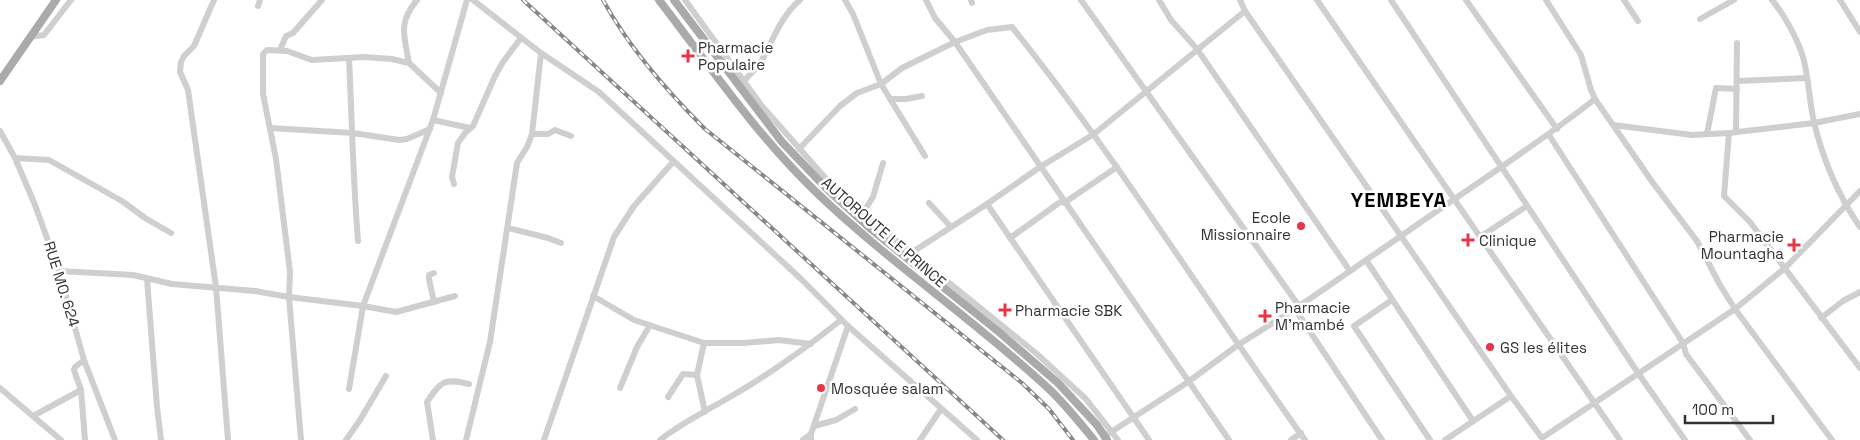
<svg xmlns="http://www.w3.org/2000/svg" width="1860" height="440" font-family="'Space Grotesk',sans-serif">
  <rect width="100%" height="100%" fill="#fff"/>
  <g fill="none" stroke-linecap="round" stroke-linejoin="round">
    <g stroke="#cfcfcf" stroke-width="6">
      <polyline points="214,0 194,46 184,56 181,62 180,72 188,90 216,287 228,440"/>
      <polyline points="473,0 541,53 599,92 800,278 848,326 977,440"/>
      <polyline points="685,0 762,106 828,181 863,213 1037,354 1086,399 1118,440"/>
      <polyline points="845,0 853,14 881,84 925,156"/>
      <polyline points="926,0 935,18 955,42 1229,440"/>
      <polyline points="971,0 972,3"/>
      <polyline points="1081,0 1299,306"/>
      <polyline points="1159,0 1171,20 1197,49 1350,271"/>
      <path d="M 1240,0 L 1245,11 L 1401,236 C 1466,190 1533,148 1595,99 L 1591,90 L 1581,55 L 1546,0"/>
      <polyline points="1317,0 1620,440"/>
      <polyline points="1391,0 1638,373 1685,440"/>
      <polyline points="1466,0 1557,129"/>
      <polyline points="1624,0 1638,21"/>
      <path d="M 1772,0 C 1784,14 1798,40 1803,57 C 1809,78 1809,101 1814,122 C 1823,160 1838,195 1860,227"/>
      <polyline points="1840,0 1860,32"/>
      <polyline points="258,6 260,0"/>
      <polyline points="1700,19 1734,0"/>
      <polyline points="30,37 44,35 71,0"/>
      <polyline points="280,50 286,36 293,33 322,0"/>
      <path d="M 349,58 C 352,119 353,180 358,241"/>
      <path d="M 409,63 C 404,35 398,23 417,0"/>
      <path d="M 744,81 C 750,74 757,68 762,60 C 774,38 781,16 800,0"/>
      <polyline points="1737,81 1806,78"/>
      <polyline points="890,99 906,99 922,96"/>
      <polyline points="1595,99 1613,125 1692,135 1729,133 1814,123 1860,114"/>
      <polyline points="433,120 470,128"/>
      <polyline points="1613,125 1653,183 1697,241 1720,285 1735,309 1832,440"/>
      <polyline points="270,128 353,133 399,140 407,139 430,129"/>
      <polyline points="0,131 15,158 35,205 59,271 84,360 115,440"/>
      <polyline points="1736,132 1737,43"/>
      <polyline points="1729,133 1724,196 1750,222 1860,368"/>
      <polyline points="532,134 548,134 555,130 571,136"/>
      <polyline points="1707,134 1716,88 1737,89"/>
      <polyline points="1549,135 1683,343 1686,354 1750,440"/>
      <path d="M 799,149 L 840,106 L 857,93 L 881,84 L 902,68 L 955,42 L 987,30 L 1012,27 C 1118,159 1207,303 1305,440"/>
      <polyline points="15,158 49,160 122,201 145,218 171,233"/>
      <polyline points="454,184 452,177 458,143 465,133 473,126 495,76 503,62 521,38"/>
      <polyline points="929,203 951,227"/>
      <polyline points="1064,203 1117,167"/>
      <polyline points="987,204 1149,440"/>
      <polyline points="863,213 873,197 883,163"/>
      <polyline points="508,228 548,238 561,243"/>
      <polyline points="1480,237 1527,206"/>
      <polyline points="1010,238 1063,200"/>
      <polyline points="911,253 987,204 1040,167 1094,134 1245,11"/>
      <polyline points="1366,260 1473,421"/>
      <polyline points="59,271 133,275 172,284 255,291 289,297 363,306 396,312 455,296"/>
      <polyline points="147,279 157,407 161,440"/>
      <polyline points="593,296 634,320 704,343 744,343 779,340 811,344"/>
      <polyline points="1392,300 1354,326 1430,440"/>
      <polyline points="434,302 429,279 429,275 434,273"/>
      <polyline points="1295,309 1382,440"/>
      <polyline points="1821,318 1843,301 1860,292"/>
      <polyline points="704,343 697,375 705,412"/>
      <polyline points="84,360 75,367 74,370 81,390 85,440"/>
      <polyline points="0,388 61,440"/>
      <polyline points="620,388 637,347 650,325"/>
      <polyline points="349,389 363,306 433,120 467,0"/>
      <polyline points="668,397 683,374 697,375"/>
      <polyline points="33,416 81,390"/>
      <polyline points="814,426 836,420 855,409"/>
      <polyline points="1105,436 1188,382 1238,345 1295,309 1401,236 1511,396 1542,438 1735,309 1785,268 1860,191"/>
      <polyline points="301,440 289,297 290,272 276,159 263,94 263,54 267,50 287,51 312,60 364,57 392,59 409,63 441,93"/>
      <polyline points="346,440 360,420 386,376"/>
      <path d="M 433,440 L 427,402 C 441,381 444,378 469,384"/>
      <polyline points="466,440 490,342 517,163 527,147 532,134 541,53"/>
      <polyline points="544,440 614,237 634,206 673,162"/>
      <path d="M 660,440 C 683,422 710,409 735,394 C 773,372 807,347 841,320"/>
      <polyline points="803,440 811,434"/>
      <polyline points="811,440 811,434 848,326"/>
      <polyline points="920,440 941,409"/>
      <polyline points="1291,440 1301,433"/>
      <polyline points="1445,440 1511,396"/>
    </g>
    <g stroke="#aaa" stroke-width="8">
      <path d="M 659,0 C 709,65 758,137 817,193 C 890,263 975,320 1049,389 C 1065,404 1080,423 1094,440"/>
      <polyline points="674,0 782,142 828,190 872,230 999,332 1058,383 1097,425 1107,440"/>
      <polyline points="0,81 56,0"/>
    </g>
    <defs>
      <g id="rail">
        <polyline points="523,0 1003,440"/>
        <path d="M 603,0 C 629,48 667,91 705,129 L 1022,383 L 1049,409 L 1073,440"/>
      </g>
    </defs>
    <use href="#rail" stroke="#878787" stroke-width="4"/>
    <use href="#rail" stroke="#fff" stroke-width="2" stroke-dasharray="5.5" stroke-linecap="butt"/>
  </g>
  <g fill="#e73746" stroke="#fff" stroke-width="2">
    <path d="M685.5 48.5h5v5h5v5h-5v5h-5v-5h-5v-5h5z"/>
    <circle cx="1301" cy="226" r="5"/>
    <path d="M1465.5 232.5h5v5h5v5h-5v5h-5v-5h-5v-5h5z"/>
    <path d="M1791.5 237.5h5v5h5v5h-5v5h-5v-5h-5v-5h5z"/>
    <path d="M1002.5 302.5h5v5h5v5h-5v5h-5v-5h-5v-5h5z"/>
    <path d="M1262.5 308.5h5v5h5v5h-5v5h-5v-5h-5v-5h5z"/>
    <circle cx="1490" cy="347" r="5"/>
    <circle cx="821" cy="388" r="5"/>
  </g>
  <g text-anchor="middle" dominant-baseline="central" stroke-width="5" stroke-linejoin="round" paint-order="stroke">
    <g font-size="15" fill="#323232" stroke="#fff" text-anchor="start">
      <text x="698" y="47">Pharmacie<tspan x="698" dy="17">Populaire</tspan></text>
      <text x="1291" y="217" text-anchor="end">Ecole<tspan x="1291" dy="17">Missionnaire</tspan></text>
      <text x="1784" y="236" text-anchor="end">Pharmacie<tspan x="1784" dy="17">Mountagha</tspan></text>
      <text x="1479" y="240">Clinique</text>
      <text x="1275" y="307">Pharmacie<tspan x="1275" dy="17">M'mambé</tspan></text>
      <text x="1015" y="310">Pharmacie SBK</text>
      <text x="1500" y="347">GS les élites</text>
      <text x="831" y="388">Mosquée salam</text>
    </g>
    <g font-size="15" fill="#323232" stroke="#fff">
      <text transform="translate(884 232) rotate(41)">AUTOROUTE LE PRINCE</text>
      <text transform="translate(62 284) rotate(73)">RUE MO. 624</text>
    </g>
    <g font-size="20" font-weight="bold" letter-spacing="1" fill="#000" stroke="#fff">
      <text x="1399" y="200">YEMBEYA</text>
    </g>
  </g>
  <path d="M1685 415v8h88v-8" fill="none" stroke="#323232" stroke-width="2.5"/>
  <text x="1692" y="415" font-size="15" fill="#323232" stroke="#ffffff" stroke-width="4" paint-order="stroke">100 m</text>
</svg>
